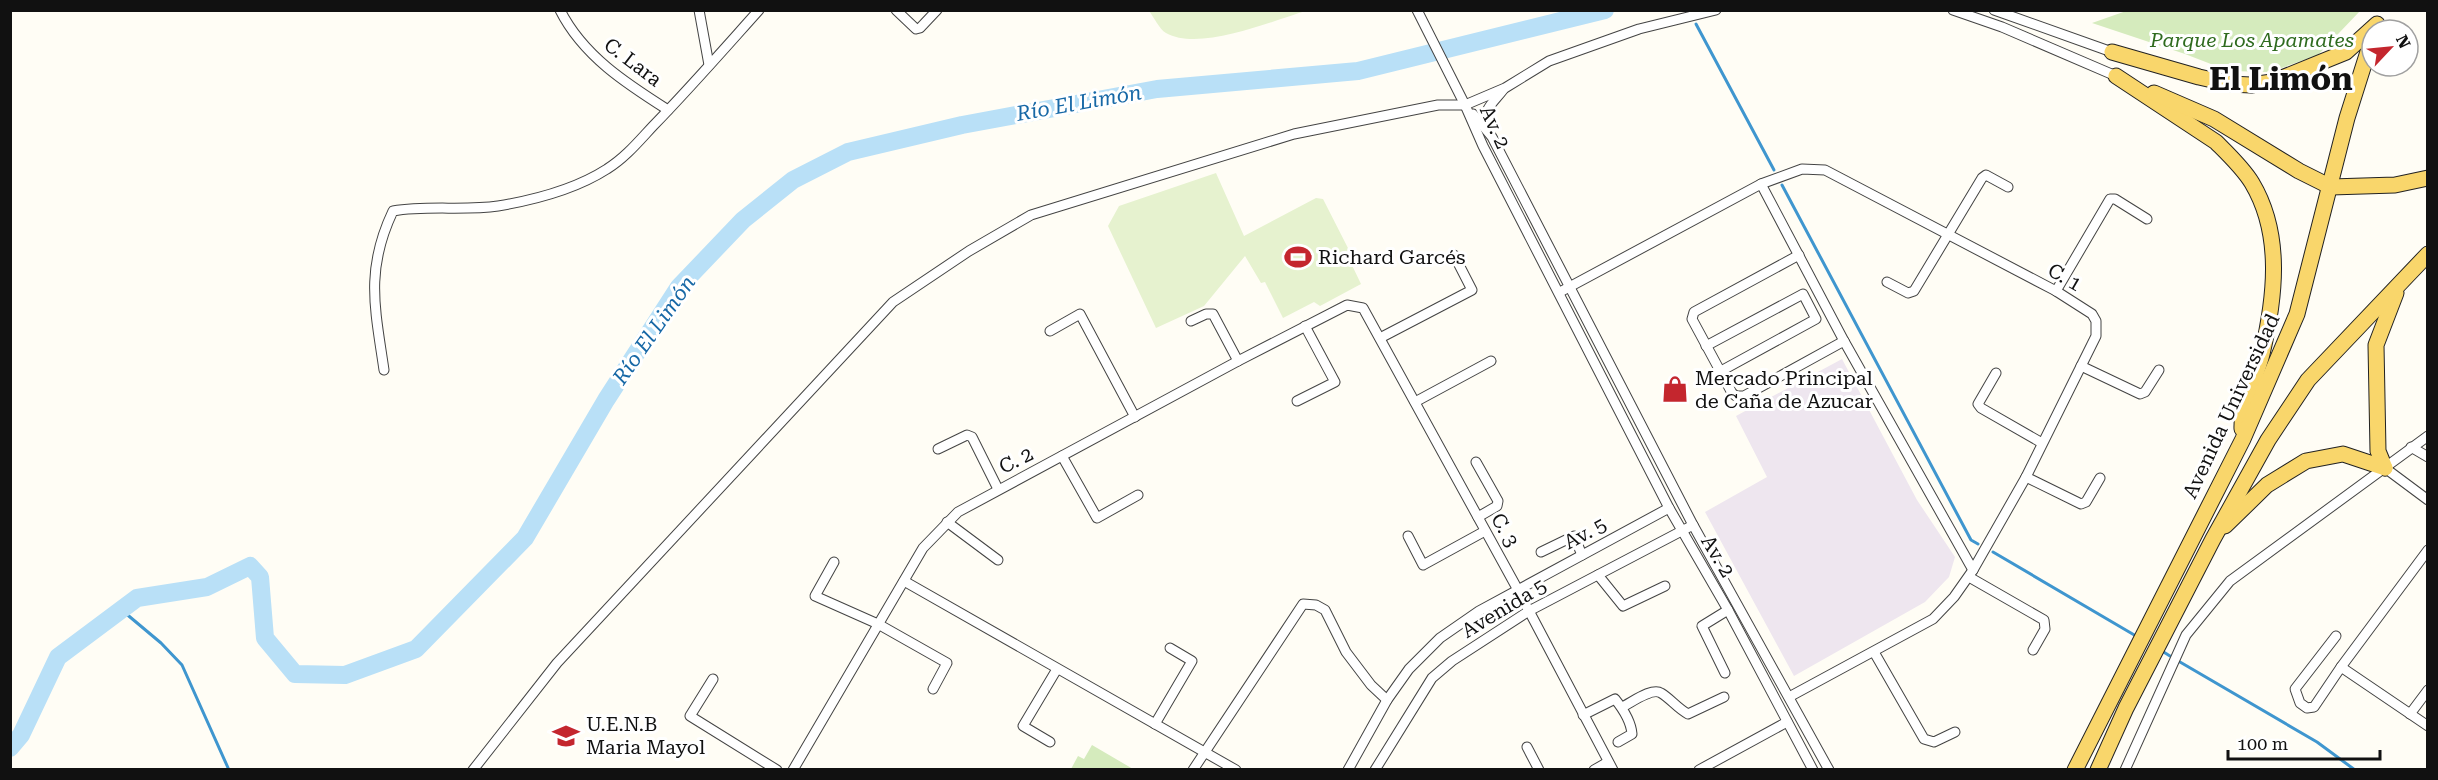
<svg xmlns="http://www.w3.org/2000/svg" width="2438" height="780" font-family="'Roboto Serif',serif">
  <rect width="100%" height="100%" fill="#fffdf5"/>
  <polygon fill="#eee6ef" points="1842,359 1917,500 1955,557 1949,577 1925,602 1794,676 1705,512 1767,477 1736,416"/>
  <g fill="#d5ebbd">
    <polygon points="2129,10 2360,10 2360,11 2318,55 2270,72 2229,71 2185,54 2092,23"/>
    <polygon points="1092,745 1133,769 1071,769 1078,756 1084,759"/>
  </g>
  <g fill="#e6f2cf">
    <path d="M 1149,11 L 1306,11 C 1271,21 1200,52 1166,33 C 1159,29 1154,17 1149,11 Z"/>
    <polygon points="1216,173 1244,236 1316,198 1323,199 1351,254 1349,259 1361,284 1320,306 1314,302 1283,318 1265,282 1261,283 1245,256 1204,306 1156,328 1108,226 1119,206"/>
  </g>
  <g fill="none" stroke-linecap="round" stroke-linejoin="round">
    <g stroke="#3f96cf" stroke-width="3">
      <polyline points="1696,24 1774,170"/>
      <polyline points="1782,185 1971,540 1978,544"/>
      <polyline points="1993,552 2136,636"/>
      <polyline points="124,612 161,643 182,665 229,770"/>
      <polyline points="2162,651 2170,656"/>
      <polyline points="2180,662 2317,742 2355,770"/>
    </g>
    <polyline stroke="#b9e0f7" stroke-width="18" points="10,748 21,735 58,657 137,598 207,587 250,566 260,577 265,638 295,674 345,675 416,649 525,538 606,400 679,287 743,220 793,180 848,152 962,125 1157,89 1358,71 1605,10"/>
    <defs>
      <g id="minor">
        <path d="M 560,10 C 583,56 627,84 668,110"/>
        <polyline points="699,10 709,65"/>
        <polyline points="896,10 916,29 920,28 937,10"/>
        <polyline points="1417,10 1465,105 1483,146 1669,508 1728,610 1813,770"/>
        <polyline points="1953,10 2002,27 2116,76"/>
        <polyline points="1994,10 2112,52"/>
        <polyline points="1473,114 1492,137 1693,525 1829,770"/>
        <path d="M 1488,129 C 1480,111 1493,103 1503,90"/>
        <polyline points="1761,184 1844,341 1973,570"/>
        <polyline points="1799,255 1694,312 1692,319 1732,393 1736,396 1744,396 1844,341"/>
        <polyline points="1887,282 1908,293 1914,291 1982,178 1986,175 2008,187"/>
        <polyline points="2056,291 2110,199 2115,199 2147,219"/>
        <polyline points="1560,292 1761,184 1802,169 1825,170 2056,291 2092,314 2096,321 2096,336 2026,477 1973,570 1954,597 1933,619 1789,697"/>
        <polyline points="1191,321 1206,314 1213,314 1238,361"/>
        <polyline points="1050,331 1080,314 1135,417"/>
        <polyline points="1380,338 1472,290 1454,255"/>
        <polyline points="1706,346 1803,294 1816,319 1721,371"/>
        <polyline points="2081,366 2140,394 2145,392 2159,370"/>
        <path d="M 384,370 C 375,308 365,270 393,211 C 428,205 464,211 498,206 C 534,200 576,189 607,169 C 625,158 639,141 653,126 C 690,88 724,49 759,10"/>
        <polyline points="1996,373 1978,404 1981,408 2042,443"/>
        <polyline points="1297,401 1335,382 1305,326"/>
        <polyline points="1415,402 1491,361"/>
        <polyline points="2411,447 2428,457"/>
        <polyline points="938,449 967,435 972,437 998,489"/>
        <polyline points="1062,456 1097,518 1138,495"/>
        <polyline points="1476,462 1498,501 1497,506 1478,517"/>
        <polyline points="2385,468 2428,500"/>
        <polyline points="2026,477 2081,504 2086,502 2100,478"/>
        <polyline points="947,522 998,560"/>
        <polyline points="1408,536 1423,565 1485,531"/>
        <polyline points="1541,552 1574,536 1582,555"/>
        <polyline points="834,562 815,596 878,624 947,663 933,689"/>
        <polyline points="1598,575 1623,606 1665,586"/>
        <polyline points="1969,577 2044,620 2045,629 2033,650"/>
        <polyline points="904,581 1236,770"/>
        <polyline points="2336,636 2295,689 2300,703 2307,708 2314,707 2341,667 2428,550"/>
        <polyline points="1874,652 1924,739 1934,742 1955,732"/>
        <polyline points="2341,667 2428,726"/>
        <polyline points="1725,673 1702,626 1728,610"/>
        <polyline points="713,679 690,716 777,770"/>
        <path d="M 1622,707 C 1631,703 1652,687 1661,693 C 1671,699 1677,708 1688,714 L 1724,697"/>
        <polyline points="2410,714 2428,690"/>
        <path d="M 1583,715 L 1615,699 C 1623,709 1631,721 1632,734 L 1618,742"/>
        <polyline points="1155,724 1192,661 1170,648"/>
        <polyline points="1050,742 1023,726 1057,669"/>
        <polyline points="1527,747 1539,770"/>
        <polyline points="473,770 557,663 893,302 969,251 1031,215 1294,134 1438,105 1465,105 1505,88 1549,61 1639,29 1716,10"/>
        <polyline points="793,770 923,548 958,512 1238,361 1347,305 1363,308 1518,590 1613,770"/>
        <polyline points="1193,770 1303,604 1316,605 1325,610 1346,652 1371,685 1387,700"/>
        <polyline points="1348,770 1387,700 1409,669 1440,638 1479,611 1669,508"/>
        <polyline points="1375,770 1432,678 1452,661 1529,611 1693,525"/>
        <polyline points="1594,770 1608,762"/>
        <polyline points="1699,770 1787,722"/>
        <polyline points="2125,770 2186,635 2230,581 2428,436"/>
      </g>
      <g id="primary">
        <polyline points="2112,52 2199,77 2230,84 2251,85 2272,82 2346,52 2377,24"/>
        <path d="M 2116,76 L 2216,142 C 2228,154 2243,168 2252,183 C 2283,235 2275,298 2262,354 C 2256,379 2241,404 2242,429"/>
        <polyline points="2154,93 2214,119 2299,171 2331,187 2395,185 2428,178"/>
        <polyline points="2385,468 2378,451 2376,345 2396,293"/>
        <polyline points="2225,526 2267,485 2306,461 2343,454 2385,468"/>
        <polyline points="2075,770 2243,439 2297,314 2347,118 2372,39"/>
        <polyline points="2098,770 2126,708 2213,539 2268,440 2308,380 2428,254"/>
      </g>
    </defs>
    <use href="#minor" stroke="#444" stroke-width="11"/>
    <use href="#primary" stroke="#222" stroke-width="17"/>
    <use href="#minor" stroke="#fff" stroke-width="9"/>
    <use href="#primary" stroke="#f9d66b" stroke-width="15"/>
  </g>
  <defs>
    <symbol id="stadium-bare" viewBox="-9 -9 18 18"><path d="M0-5a6.5 5 0 1 0 0 10a6.5 5 0 1 0 0-10ZM-3.5-1.8h7v3.6h-7Z" fill="#c4262e" stroke="#fff" stroke-width="2.5" paint-order="stroke"/></symbol>
    <symbol id="shop-bare" viewBox="-9 -9 18 18"><path d="M-5-2.5h2.3a2.7 3.5 0 0 1 5.4 0H5L5.5 6h-11ZM-1.5-2.5h3a1.5 2.3 0 0 0-3 0Z" fill="#c4262e" stroke="#fff" stroke-width="2.5" paint-order="stroke"/></symbol>
    <symbol id="school-bare" viewBox="-9 -9 18 18"><path d="M0-5L7-2L0 1L-7-2ZM-4 1L0 2.5L4 1V4Q0 6-4 4Z" fill="#c4262e" stroke="#fff" stroke-width="2.5" paint-order="stroke"/></symbol>
  </defs>
  <g fill-rule="evenodd">
    <use href="#stadium-bare" x="1279" y="238" width="38" height="38"/>
    <use href="#shop-bare" x="1656" y="370" width="38" height="38"/>
    <use href="#school-bare" x="547" y="717" width="38" height="38"/>
  </g>
  <g text-anchor="middle" dominant-baseline="central" stroke-width="6" stroke-linejoin="round" paint-order="stroke">
    <g font-size="20" font-style="italic" fill="#2f6b1f" stroke="#fff">
      <text x="2252" y="40">Parque Los Apamates</text>
    </g>
    <g font-size="20" fill="#111" stroke="#fff">
      <text transform="translate(633 62) rotate(37)">C. Lara</text>
      <text transform="translate(1495 127) rotate(66)">Av. 2</text>
      <text transform="translate(2065 277) rotate(30)">C. 1</text>
      <text transform="translate(2231 406) rotate(-65)">Avenida Universidad</text>
      <text transform="translate(1016 460) rotate(-27)">C. 2</text>
      <text transform="translate(1505 530) rotate(61)">C. 3</text>
      <text transform="translate(1585 533) rotate(-28)">Av. 5</text>
      <text transform="translate(1718 556) rotate(59)">Av. 2</text>
      <text transform="translate(1504 608) rotate(-31)">Avenida 5</text>
    </g>
    <g font-size="20" fill="#111" stroke="#fff" text-anchor="start">
      <text x="1318" y="257">Richard Garcés</text>
      <text x="1695" y="378">Mercado Principal<tspan x="1695" dy="23">de Caña de Azucar</tspan></text>
      <text x="586" y="724">U.E.N.B<tspan x="586" dy="23">Maria Mayol</tspan></text>
    </g>
    <g font-size="21" font-style="italic" fill="#1768a6" stroke="#fff">
      <text transform="translate(1079 103) rotate(-10)">Río El Limón</text>
      <text transform="translate(654 330) rotate(-55)">Río El Limón</text>
    </g>
    <g font-size="32" font-weight="bold" fill="#111" stroke="#fff">
      <text x="2281" y="79">El Limón</text>
    </g>
  </g>
  <rect width="2438" height="780" fill="none" stroke="#111111" stroke-width="24"/>
  <g transform="translate(2390 48) rotate(64)"><circle r="28" fill="#ffffff" stroke="#a0a0a0" stroke-width="1.5"/>
  <path d="M0-4.5L10 22L0 15L-10 22Z" fill="#c4262e"/>
  <text y="-9" font-size="16" font-weight="bold" text-anchor="middle" fill="#111111">N</text>
  </g>
  <path d="M2228 750v9h152v-9" fill="none" stroke="#111111" stroke-width="3"/>
  <text x="2237" y="750" font-size="18" fill="#111111" stroke="#ffffff" stroke-width="4.5" paint-order="stroke">100 m</text>
</svg>
